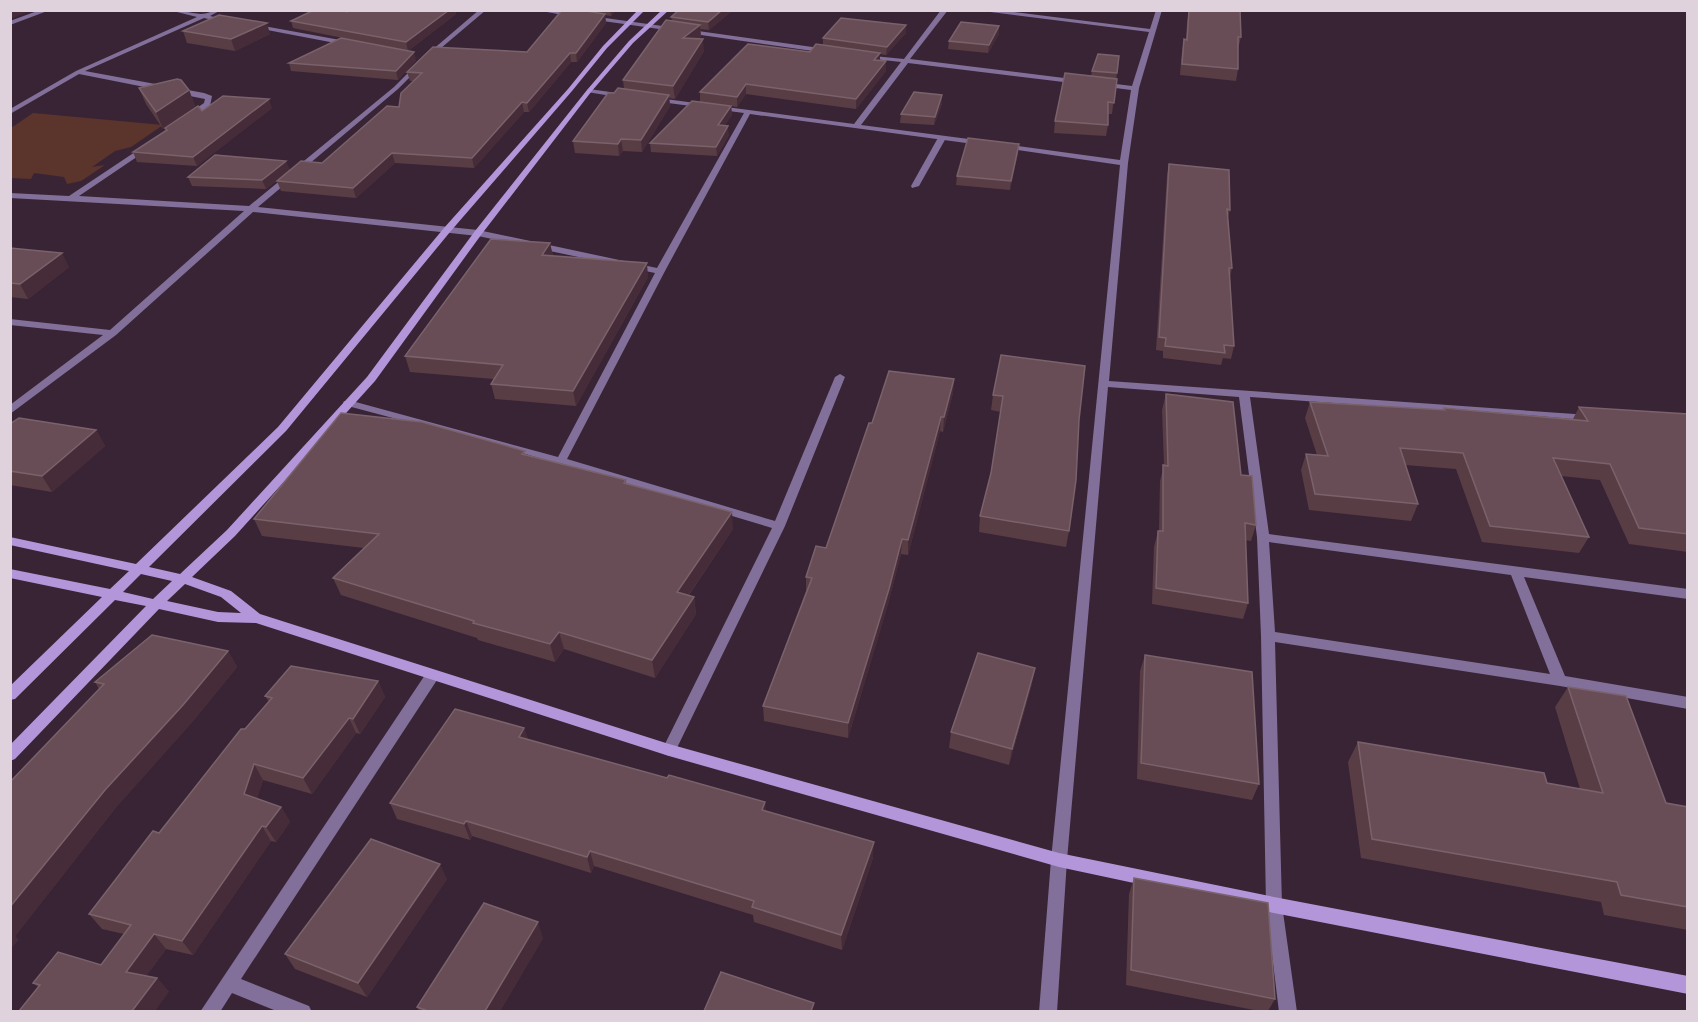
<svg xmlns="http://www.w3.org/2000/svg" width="1698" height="1022" font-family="Signika,sans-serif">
  <rect width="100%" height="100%" fill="#392435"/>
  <polygon fill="#5b342c" points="33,113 163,125 131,147 115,151 92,167 105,165 81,181 67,184 64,177 34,173 31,179 11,178 11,128"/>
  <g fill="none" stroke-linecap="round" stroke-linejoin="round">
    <polygon fill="#82709b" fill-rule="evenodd" points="939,136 946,138 919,186 912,188 911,186"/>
    <g fill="#82709b" fill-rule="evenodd">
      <polygon points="40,10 50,10 10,25 10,21"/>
      <path d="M 169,10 C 180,10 190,13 201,14 C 207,14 214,10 221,10 L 210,16 L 230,21 L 227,23 L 204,18 L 85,71 L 204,93 L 212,96 L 210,106 L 191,119 L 184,117 L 204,103 L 205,99 L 79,74 L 10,114 L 10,109 L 76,71 L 197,17 Z"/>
      <polygon points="479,10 486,10 428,59 398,89 258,207 478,230 657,268 744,113 653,101 650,101 650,97 854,124 901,62 865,58 863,57 863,55 904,59 941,10 948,10 910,59 1080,80 1083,82 1080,84 908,63 861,125 984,141 985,143 981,145 750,114 665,271 567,459 775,521 835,377 840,374 845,377 785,526 674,754 669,756 664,754 662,750 772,528 502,447 344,405 343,403 344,401 352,401 558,457 655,273 478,236 253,212 116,335 10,414 10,405 103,335 10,325 10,319 110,330 244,211 10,198 10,193 69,196 147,144 150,144 150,148 79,196 249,206 394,87 424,57"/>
      <polygon points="536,10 555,10 577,15 574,17"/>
      <path d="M 975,10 L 998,10 L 1150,29 L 1156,10 L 1162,10 L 1139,88 L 1128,163 L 1109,381 L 1589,415 L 1594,418 L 1589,421 L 1250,397 L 1269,534 L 1688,589 L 1688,599 L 1524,577 L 1565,676 L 1688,697 L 1688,709 L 1560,686 L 1275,642 L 1282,905 L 1297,1012 L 1279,1012 L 1266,905 L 1261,636 L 1257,537 L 1239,397 L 1108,387 L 1067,860 L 1057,1012 L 1039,1012 L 1051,860 L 1120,165 L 1004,148 L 1000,146 L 1004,144 L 1120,160 L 1131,90 L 1100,86 L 1097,84 L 1100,82 L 1132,86 L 1149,32 ZM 1269,542 L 1511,575 L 1550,674 L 1275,632 Z"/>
      <polygon points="591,16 827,49 830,51 827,53 589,19"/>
      <polygon points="253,24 351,42 354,44 351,46 251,27 251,25"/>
      <polygon points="589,89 624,94 628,96 624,98 587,92 587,90"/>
      <polygon points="432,671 437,672 439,676 437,680 241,979 309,1006 312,1012 279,1012 232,993 220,1012 200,1012 427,672"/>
    </g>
    <path fill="#b396da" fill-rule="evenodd" d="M 638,10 L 645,10 L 607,48 L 572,91 L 450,232 L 286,431 L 149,567 L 180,574 L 227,530 L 367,377 L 475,231 L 587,90 L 629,41 L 662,10 L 669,10 L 633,43 L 591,92 L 481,235 L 375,381 L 235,536 L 192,577 L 231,591 L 260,614 L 669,744 L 1059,853 L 1274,897 L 1688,976 L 1688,994 L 1274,913 L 1059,867 L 669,756 L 256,623 L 218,622 L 159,609 L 15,759 L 10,761 L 10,745 L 146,606 L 115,600 L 15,699 L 10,700 L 10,686 L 102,597 L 10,578 L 10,569 L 110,589 L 129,571 L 10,545 L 10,537 L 136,564 L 278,427 L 444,228 L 568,89 L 603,46 ZM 141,574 L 172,581 L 153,599 L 123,592 ZM 185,584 L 221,597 L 241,613 L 218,612 L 167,601 Z"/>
  </g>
  <g fill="#593d45">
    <polygon points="350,10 455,10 456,14 408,51 293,28 291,21 347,12"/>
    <polygon points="562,10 615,10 611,16 605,15 606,23 577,62 571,62 529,112 524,112 474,168 395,163 356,198 281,191 277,181 322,163 399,107 414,81 410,81 407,72 527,52"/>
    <polygon points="679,10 733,10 709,30 700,29 701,37 698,39 704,51 675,99 669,98 670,106 642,152 623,151 619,156 575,153 573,141 614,93 624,89 623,80 672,21 671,17"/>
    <polygon points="1240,10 1241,37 1238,49 1238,69 1236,81 1180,75 1182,51 1184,39 1186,39 1187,22 1189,11"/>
    <polygon points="906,25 906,33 886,55 880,54 880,60 886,61 886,71 856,109 746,94 737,107 731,106 732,115 725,125 729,135 717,156 651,152 650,143 700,102 700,92 810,52 823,45 823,38"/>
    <polygon points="999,26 999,34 988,53 948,49 949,41"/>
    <polygon points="183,31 270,34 235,51 187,43"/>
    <polygon points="1119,56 1112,114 1108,114 1108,125 1106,136 1054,133 1055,121 1091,76 1092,71"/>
    <polygon points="416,60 398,80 291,71 289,63"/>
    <polygon points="139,88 189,90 195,106 163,129 146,104"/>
    <polygon points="942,95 942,104 934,125 900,123 901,114"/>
    <polygon points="272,108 197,166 137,162 133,152 166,131 165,128 202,111"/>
    <polygon points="1018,153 1010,190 956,185 957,176"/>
    <polygon points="1169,164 1230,210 1228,217 1232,268 1230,277 1234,346 1231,359 1223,358 1221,365 1163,358 1163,351 1156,350 1167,175"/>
    <polygon points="290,170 266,189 192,186 188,177"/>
    <polygon points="550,243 553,256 648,277 576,406 495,399 491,384 494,379 410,372 405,356"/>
    <polygon points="10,248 69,267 28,299 10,297"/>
    <polygon points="1001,355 1079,420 1069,531 1066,547 979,532 980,516 991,473 1001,412 991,410 993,395"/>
    <polygon points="954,379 953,393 943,432 940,431 908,555 901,554 888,604 848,738 764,721 763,706 806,591 806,577 826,548"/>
    <polygon points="1166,394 1241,475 1256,525 1251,541 1245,540 1248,603 1243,619 1152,604 1154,547 1158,531 1159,531 1160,481 1164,465 1162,410"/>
    <polygon points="1310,402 1443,410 1444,408 1573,419 1579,407 1688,414 1688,552 1629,544 1600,480 1561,476 1589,537 1579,553 1482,542 1456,469 1405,465 1418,504 1411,521 1309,510 1301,470 1306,454 1317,455 1305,418"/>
    <polygon points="10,424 96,430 105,446 52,492 10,485"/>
    <polygon points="526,455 626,480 626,484 733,529 689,595 694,597 696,614 655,678 564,649 555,662 478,640 477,638 341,595 333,578 364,548 262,536 254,519"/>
    <polygon points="228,651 237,667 193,721 117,806 15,936 18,940 10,949 10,782 99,689 95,682"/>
    <polygon points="1145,655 1259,784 1252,800 1137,779 1140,671"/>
    <polygon points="378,681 385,697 360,734 356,733 312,794 263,780 257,798 281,807 290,822 276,842 271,841 193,955 166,949 146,976 157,978 169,992 38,987 33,983 101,965 124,934 102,929 89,914 159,833 269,702 265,696"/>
    <polygon points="1032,684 1009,765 949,748 951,732"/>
    <polygon points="1568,687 1666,803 1688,807 1688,930 1604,915 1601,902 1361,858 1348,762 1358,742 1547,783 1580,789 1555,707"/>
    <polygon points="524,728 528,740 766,811 873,858 842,950 754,922 753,915 594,866 591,873 472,836 470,840 397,819 390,803"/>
    <polygon points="1134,878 1275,999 1268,1011 1259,1011 1126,985 1129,894"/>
    <polygon points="447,879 367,997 295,969 285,954"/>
    <polygon points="543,938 500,1011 419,1011 417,1007"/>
  </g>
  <g fill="#462c38">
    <polygon points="10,10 32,10 10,19"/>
    <polygon points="449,10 455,10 456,14 408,51 406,42"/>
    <polygon points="610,10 615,10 611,16"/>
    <polygon points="722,10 733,10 709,30 708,22"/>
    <polygon points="605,14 606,23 577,62 576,53"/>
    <polygon points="267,23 270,34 235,51 231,39"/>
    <polygon points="700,25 701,37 685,50 683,38"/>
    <polygon points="906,25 906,33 886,55 887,47"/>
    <polygon points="999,26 999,34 988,53 989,45"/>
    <polygon points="703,39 704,51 675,99 673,86"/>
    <polygon points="414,52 416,60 398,80 396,71"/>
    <polygon points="570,53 571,62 529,112 527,103"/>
    <polygon points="880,53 880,63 874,60"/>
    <polygon points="886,61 886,71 856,109 856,99"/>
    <polygon points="746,84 746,94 737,107 737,97"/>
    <polygon points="189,90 195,106 163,129 156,112"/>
    <polygon points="669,95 670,106 642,152 641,140"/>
    <polygon points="942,95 942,104 934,125 935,117"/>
    <polygon points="269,99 272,108 197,166 193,157"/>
    <polygon points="522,102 524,112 474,168 472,158"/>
    <polygon points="731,106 732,115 719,134 718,125"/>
    <polygon points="728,126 729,135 717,156 716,147"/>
    <polygon points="621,139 623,151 619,156 618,144"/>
    <polygon points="1019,144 1018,153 1010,190 1011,181"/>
    <polygon points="392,153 395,163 356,198 353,188"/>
    <polygon points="286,161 290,170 266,189 262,180"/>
    <polygon points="550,243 553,258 542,255"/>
    <polygon points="62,253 69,267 28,299 20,284"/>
    <polygon points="647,263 648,277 576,406 573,391"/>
    <polygon points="954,379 953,393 943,432 944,417"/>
    <polygon points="941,417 940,431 908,555 908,540"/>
    <polygon points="96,430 105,446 52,492 42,476"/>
    <polygon points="732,512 733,529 679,609 677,592"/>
    <polygon points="902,539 901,554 888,604 848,738 848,723"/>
    <polygon points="694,597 696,614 655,678 652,660"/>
    <polygon points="559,632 564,649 555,662 550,644"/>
    <polygon points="228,651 237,667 193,721 117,806 15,936 18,940 10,949 10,907 105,790"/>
    <polygon points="1035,668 1032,684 1009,765 1012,749"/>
    <polygon points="378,681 385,697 360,734 353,719"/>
    <polygon points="349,718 356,733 312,794 303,778"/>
    <polygon points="524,728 530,744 519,737"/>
    <polygon points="254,764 263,780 254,809 244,794"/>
    <polygon points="765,802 767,818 762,810"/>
    <polygon points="281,807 290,822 276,842 266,827"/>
    <polygon points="466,821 472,836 470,840 464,824"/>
    <polygon points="262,826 271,841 193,955 182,941"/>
    <polygon points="874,842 873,858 842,950 841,935"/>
    <polygon points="590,851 594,866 591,873 587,857"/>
    <polygon points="440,864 447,879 367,997 358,983"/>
    <polygon points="538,922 543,938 500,1011 485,1011"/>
    <polygon points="154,934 166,949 139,986 126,972"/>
    <polygon points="157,978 169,992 155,1011 132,1011"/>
  </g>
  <g fill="#684d56" stroke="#7a626b" stroke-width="1.5">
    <polygon points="314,10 340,10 347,12 350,10 449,10 406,42 291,21"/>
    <polygon points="562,10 579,10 605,14 576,53 570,53 527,103 522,102 472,158 392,153 353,188 277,181 301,161 322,163 387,106 399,107 401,93 422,73 407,72 433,47 527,52"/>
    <polygon points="679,10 722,10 708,22 671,17"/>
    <polygon points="1195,10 1240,10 1241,37 1238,37 1238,69 1182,64 1184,39 1187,40 1189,11"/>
    <polygon points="219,15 267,23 231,39 183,31"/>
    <polygon points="841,18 906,25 887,47 823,38"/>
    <polygon points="666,20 700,25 683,38 703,39 673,86 623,80"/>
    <polygon points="961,22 999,26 989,45 949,41"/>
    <polygon points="341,38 414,52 396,71 289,63"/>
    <polygon points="748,44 810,52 816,44 880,53 874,60 886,61 856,99 746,84 737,97 700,92"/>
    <polygon points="1098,54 1119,56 1117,73 1092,71"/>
    <polygon points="1065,73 1117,79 1114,103 1108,102 1108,125 1055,121"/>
    <polygon points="177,79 181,80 189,90 156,112 139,88"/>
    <polygon points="618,88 669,95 641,140 621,139 618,144 573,141 608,93 614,93"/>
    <polygon points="914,92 942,95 935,117 901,114"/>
    <polygon points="223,96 269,99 193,157 133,152 167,130 165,128 198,106 202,111"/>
    <polygon points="692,101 731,106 718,125 728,126 716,147 650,143"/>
    <polygon points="968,138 1019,144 1011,181 957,176"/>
    <polygon points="215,155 286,161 262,180 188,177"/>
    <polygon points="1169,164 1229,170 1230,210 1227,209 1232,268 1229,268 1234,346 1224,345 1225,353 1165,346 1166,338 1159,337"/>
    <polygon points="491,239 550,243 542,255 647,263 573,391 491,384 503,365 405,356"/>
    <polygon points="10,248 62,253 20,284 10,283"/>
    <polygon points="1001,355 1085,366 1079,420 1076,480 1069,531 980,516 991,473 1003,396 993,395"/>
    <polygon points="889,371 954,379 944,417 941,417 908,540 902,539 889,589 848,723 763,706 812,578 806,577 816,546 826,548 869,423 872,423"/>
    <polygon points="1166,394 1233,402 1241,475 1252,476 1256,525 1245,523 1248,603 1156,588 1158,531 1163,531 1163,465 1168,466"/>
    <polygon points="1310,402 1445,410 1444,408 1588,421 1579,407 1688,414 1688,534 1639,528 1610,464 1553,458 1589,537 1490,526 1463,453 1400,448 1418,504 1315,494 1306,454 1328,456"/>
    <polygon points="341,413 422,422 525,451 522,454 626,480 624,483 732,512 677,592 694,597 652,660 559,632 550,644 473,623 474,621 333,578 379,534 254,519"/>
    <polygon points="19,418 96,430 42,476 10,471 10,424"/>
    <polygon points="152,635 228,651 183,705 105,790 10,907 10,782 104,684 95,682"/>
    <polygon points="978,653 1035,668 1012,749 951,732"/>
    <polygon points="1145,655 1252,672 1259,784 1141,763"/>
    <polygon points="291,666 378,681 353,719 349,718 303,778 254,764 244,794 281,807 266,827 262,826 182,941 154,934 126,972 157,978 132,1011 19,1011 40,985 33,983 58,952 101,965 131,925 89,914 153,831 159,833 241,729 245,729 272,698 265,696"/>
    <polygon points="1568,687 1626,696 1666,803 1688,807 1688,907 1621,895 1617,882 1372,839 1358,742 1544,773 1547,783 1603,793"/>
    <polygon points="455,709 524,728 519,737 667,778 669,775 765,802 762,810 874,842 841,935 752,907 754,901 590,851 587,857 466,821 464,824 390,803"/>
    <polygon points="371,839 440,864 358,983 285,954"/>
    <polygon points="1134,878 1268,903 1275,999 1131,970"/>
    <polygon points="484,903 538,922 485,1011 428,1011 417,1007"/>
    <polygon points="721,972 814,1003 811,1011 704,1011"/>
  </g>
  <rect width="1698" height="1022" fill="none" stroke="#e0d2dd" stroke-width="24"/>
</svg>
